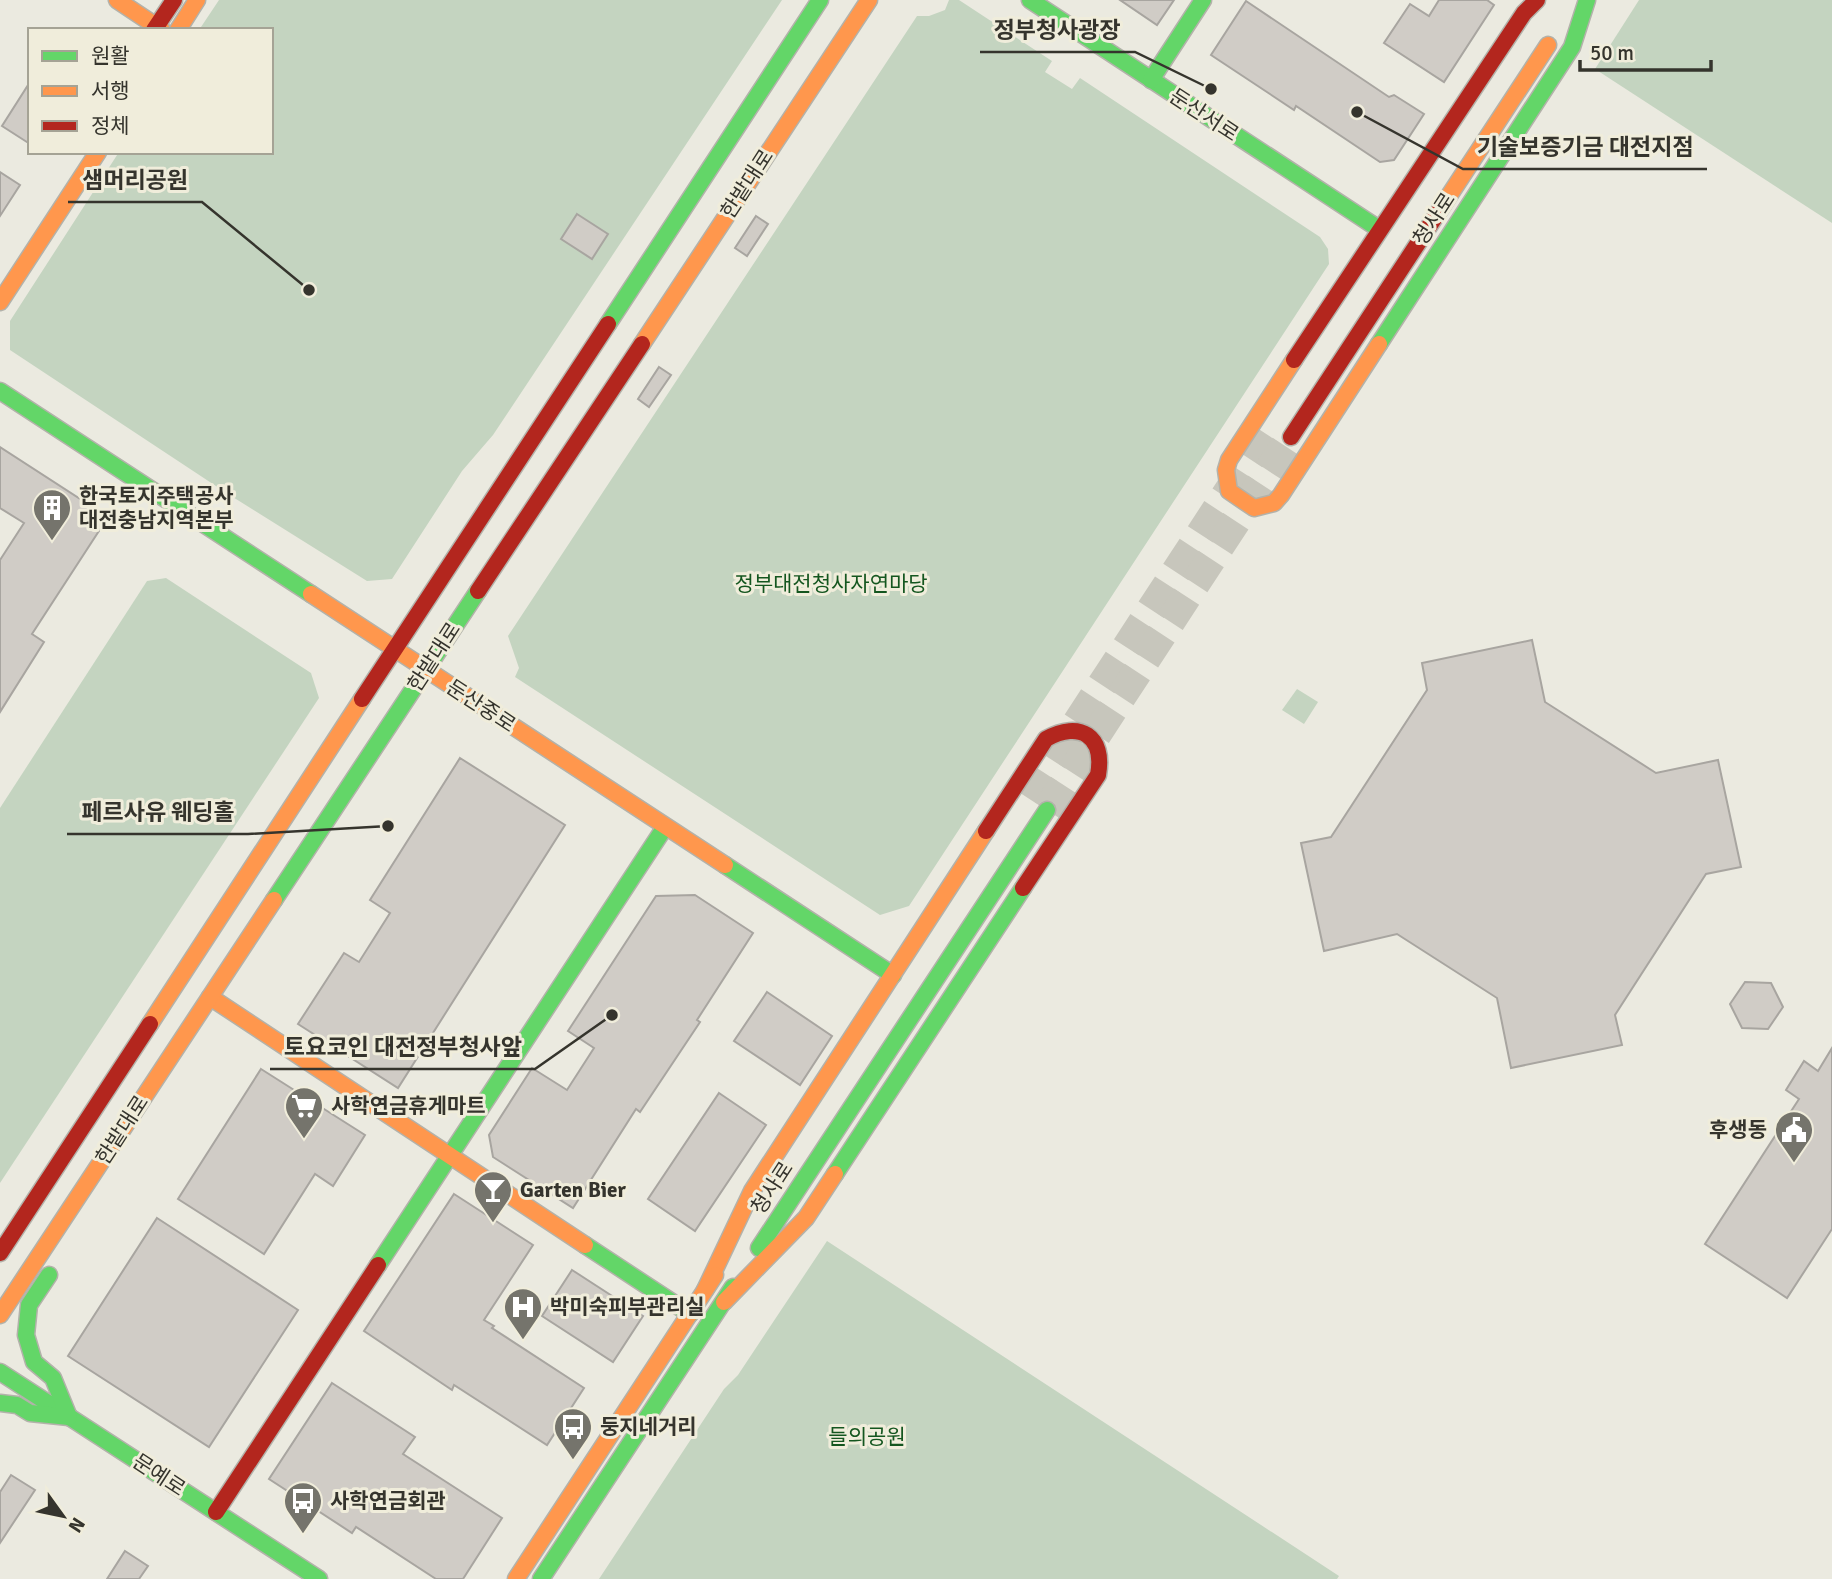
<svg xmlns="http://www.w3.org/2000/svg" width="1832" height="1579" font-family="Signika,'Noto Sans KR',sans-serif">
  <rect width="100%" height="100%" fill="#ebeae0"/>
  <g fill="#c4d4c0">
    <polygon points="219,0 782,0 493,435 462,471 392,579 367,581 228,494 10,350 10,321 119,152 271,152 271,30 199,30"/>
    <polygon points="949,0 959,0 1052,61 1045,72 1072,89 1080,78 1320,237 1328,249 1329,264 909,906 880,915 515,677 519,668 508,636 917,16 929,16 945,10"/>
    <polygon points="1639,0 1832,0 1832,223 1595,69"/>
    <polygon points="166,578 311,673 319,698 0,1183 0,808 147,581"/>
    <polygon points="1297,689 1318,702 1304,724 1282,710"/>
    <polygon points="827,1241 1339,1576 1337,1579 599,1579 724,1389 738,1375"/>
  </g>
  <g fill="#d0ccc6" stroke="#a8a5a0" stroke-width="2">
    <polygon points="1120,0 1174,0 1157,25"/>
    <polygon points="1439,0 1487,0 1494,5 1444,82 1384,43 1410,4 1429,16"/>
    <polygon points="1246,1 1389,97 1394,95 1424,114 1394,160 1380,162 1296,106 1294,110 1211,55"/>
    <polygon points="30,82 30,144 2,126"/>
    <polygon points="0,172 20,185 0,216"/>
    <polygon points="577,214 608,234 592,259 561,239"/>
    <polygon points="756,216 768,224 747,256 735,248"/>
    <polygon points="659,367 671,375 649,407 638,399"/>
    <polygon points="0,447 108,517 32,634 44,642 0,712 0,560 24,523 0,508"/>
    <polygon points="1532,640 1545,702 1656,773 1718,760 1741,867 1706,874 1615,1015 1622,1045 1511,1068 1497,998 1397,934 1324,951 1301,843 1331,837 1427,690 1422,663"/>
    <polygon points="460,758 565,825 398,1088 298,1024 344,953 359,962 390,913 370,900"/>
    <polygon points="695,895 753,933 697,1020 700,1022 640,1112 636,1109 573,1208 493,1157 489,1135 532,1068 567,1090 594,1048 568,1031 656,896"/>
    <polygon points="1745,982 1771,983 1783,1007 1768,1029 1742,1028 1730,1004"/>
    <polygon points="767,992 832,1036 800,1085 734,1041"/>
    <polygon points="1832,1048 1832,1229 1787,1298 1705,1244 1799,1099 1786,1090 1804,1061 1818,1071"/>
    <polygon points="261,1069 365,1135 333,1186 315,1174 264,1254 178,1199"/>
    <polygon points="719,1093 766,1125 695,1231 648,1199"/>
    <polygon points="454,1194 533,1245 484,1320 494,1326 492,1328 584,1388 547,1445 454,1385 452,1390 364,1331"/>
    <polygon points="157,1218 298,1310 209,1447 68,1356"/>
    <polygon points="572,1270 643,1316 613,1362 542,1316"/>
    <polygon points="332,1383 415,1437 403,1454 502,1518 463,1579 436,1579 356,1527 352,1533 269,1479"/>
    <polygon points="11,1475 35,1490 0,1543 0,1492"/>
    <polygon points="125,1551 148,1566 139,1579 107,1579"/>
  </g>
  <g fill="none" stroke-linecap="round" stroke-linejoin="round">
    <g stroke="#c7c6bc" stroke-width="30" stroke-dasharray="30 15" stroke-linecap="butt">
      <polyline points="1028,798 1272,425"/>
      <polyline points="1047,810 1291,437"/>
    </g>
    <defs>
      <g id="fast">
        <polyline points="1030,0 1379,229"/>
        <polyline points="1151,80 1203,0"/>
        <polyline points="608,324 820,0"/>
        <polyline points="1379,344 1572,47 1587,0"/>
        <polyline points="0,391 311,594"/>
        <polyline points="725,865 893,975"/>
        <polyline points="274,900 478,591"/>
        <polyline points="835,1174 1023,888"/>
        <polyline points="585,1245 690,1314"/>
        <polyline points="759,1248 1047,810"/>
        <polyline points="378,1265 665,827"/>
        <polyline points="0,1372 319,1579"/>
        <polyline points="0,1403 17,1405 30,1413 69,1417 53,1378 34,1362 26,1335 29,1305 49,1275"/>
        <polyline points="541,1579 733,1287"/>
      </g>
      <g id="slow">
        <polyline points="117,0 162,30"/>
        <polyline points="178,30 197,0"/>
        <polyline points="1443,205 1548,45"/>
        <polyline points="0,302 98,152"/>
        <polyline points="642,344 869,0"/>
        <polyline points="1294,360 1229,460 1226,470 1229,491 1254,508 1274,503 1281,495 1379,344"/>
        <polyline points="311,594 725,865"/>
        <polyline points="210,997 585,1245"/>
        <polyline points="150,1024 362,699"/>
        <polyline points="705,1290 752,1191 986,831"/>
        <polyline points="724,1302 806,1218 835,1174"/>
        <polyline points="0,1315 274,900"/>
        <polyline points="516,1579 715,1275"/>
      </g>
      <g id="jam">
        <polyline points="154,30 174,0"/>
        <polyline points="1294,360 1524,13 1537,0"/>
        <polyline points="1291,437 1443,205"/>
        <polyline points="478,591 642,344"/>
        <polyline points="362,699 608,324"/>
        <path d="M 986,831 L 1046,739 C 1080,720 1105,736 1098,775 L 1023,888"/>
        <polyline points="0,1253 150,1024"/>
        <polyline points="216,1512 378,1265"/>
      </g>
    </defs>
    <use href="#fast" stroke="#b3b2aa" stroke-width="19"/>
    <use href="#slow" stroke="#b3b2aa" stroke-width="19"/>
    <use href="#jam" stroke="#b3b2aa" stroke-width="19"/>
    <use href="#fast" stroke="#63d668" stroke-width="16"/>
    <use href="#slow" stroke="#ff974d" stroke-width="16"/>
    <use href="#jam" stroke="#b3261e" stroke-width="16"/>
  </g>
  <defs>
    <symbol id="building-pin" viewBox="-11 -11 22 30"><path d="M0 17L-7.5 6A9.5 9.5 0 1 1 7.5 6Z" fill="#75746c" stroke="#f0eddb"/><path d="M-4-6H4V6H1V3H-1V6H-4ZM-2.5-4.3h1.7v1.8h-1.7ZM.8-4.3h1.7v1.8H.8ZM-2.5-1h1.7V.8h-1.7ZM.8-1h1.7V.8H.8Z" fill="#fff"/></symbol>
    <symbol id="supermarket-pin" viewBox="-11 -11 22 30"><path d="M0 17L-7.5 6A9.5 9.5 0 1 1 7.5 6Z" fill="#75746c" stroke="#f0eddb"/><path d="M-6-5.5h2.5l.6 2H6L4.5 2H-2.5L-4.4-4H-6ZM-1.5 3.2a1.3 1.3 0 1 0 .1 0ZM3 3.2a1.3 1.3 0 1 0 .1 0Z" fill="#fff"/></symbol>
    <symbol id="civic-pin" viewBox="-11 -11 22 30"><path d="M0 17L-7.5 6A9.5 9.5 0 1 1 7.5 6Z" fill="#75746c" stroke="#f0eddb"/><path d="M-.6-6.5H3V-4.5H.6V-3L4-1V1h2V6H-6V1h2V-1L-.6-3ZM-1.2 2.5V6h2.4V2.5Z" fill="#fff"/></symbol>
    <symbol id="bar-pin" viewBox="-11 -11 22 30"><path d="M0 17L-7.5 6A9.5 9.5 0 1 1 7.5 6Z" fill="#75746c" stroke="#f0eddb"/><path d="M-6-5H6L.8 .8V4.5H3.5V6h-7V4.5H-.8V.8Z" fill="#fff"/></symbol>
    <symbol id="hospital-pin" viewBox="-11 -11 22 30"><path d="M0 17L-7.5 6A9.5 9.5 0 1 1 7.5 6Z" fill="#75746c" stroke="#f0eddb"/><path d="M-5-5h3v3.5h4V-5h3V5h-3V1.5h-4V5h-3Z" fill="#fff"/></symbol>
    <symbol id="bus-pin" viewBox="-11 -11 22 30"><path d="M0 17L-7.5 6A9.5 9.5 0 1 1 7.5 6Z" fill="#75746c" stroke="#f0eddb"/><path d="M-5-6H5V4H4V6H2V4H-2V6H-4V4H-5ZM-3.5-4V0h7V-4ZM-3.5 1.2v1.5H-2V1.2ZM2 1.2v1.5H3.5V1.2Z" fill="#fff"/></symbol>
  </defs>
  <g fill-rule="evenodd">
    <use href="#building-pin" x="30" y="486" width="44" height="60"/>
    <use href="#supermarket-pin" x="282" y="1084" width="44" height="60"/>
    <use href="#civic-pin" x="1772" y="1108" width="44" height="60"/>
    <use href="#bar-pin" x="471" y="1168" width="44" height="60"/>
    <use href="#hospital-pin" x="501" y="1285" width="44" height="60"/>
    <use href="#bus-pin" x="551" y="1405" width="44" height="60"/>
    <use href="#bus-pin" x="281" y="1479" width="44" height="60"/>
  </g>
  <g text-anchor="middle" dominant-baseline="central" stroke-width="6" stroke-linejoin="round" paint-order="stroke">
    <g font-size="21" fill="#35342d" stroke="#f0eddb">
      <text transform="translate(1204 115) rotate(33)">둔산서로</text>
      <text transform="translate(747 184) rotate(-57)">한밭대로</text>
      <text transform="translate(1434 219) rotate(-57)">청사로</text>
      <text transform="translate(434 657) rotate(-57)">한밭대로</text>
      <text transform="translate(481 706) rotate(33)">둔산중로</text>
      <text transform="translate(122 1130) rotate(-57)">한밭대로</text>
      <text transform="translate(772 1188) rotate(-57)">청사로</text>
      <text transform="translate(159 1475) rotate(33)">문예로</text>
    </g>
    <g font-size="21" font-weight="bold" fill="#35342d" stroke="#f0eddb" text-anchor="start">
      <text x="79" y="496">한국토지주택공사<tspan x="79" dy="24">대전충남지역본부</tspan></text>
      <text x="331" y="1106">사학연금휴게마트</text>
      <text x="1767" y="1130" text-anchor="end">후생동</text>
      <text x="520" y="1190">Garten Bier</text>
      <text x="550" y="1307">박미숙피부관리실</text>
      <text x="600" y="1427">둥지네거리</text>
      <text x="330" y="1501">사학연금회관</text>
    </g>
    <g font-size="21" fill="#14561f" stroke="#f0eddb">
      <text x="831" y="584">정부대전청사자연마당</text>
      <text x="867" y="1437">들의공원</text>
    </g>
  </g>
  <path fill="none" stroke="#35342d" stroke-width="2.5" d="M1211 89L1135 52H980M1357 112L1463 169H1707M309 290L202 202H68M388 826L248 834H67M612 1015L535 1069H270"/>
  <g fill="#35342d" stroke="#f0eddb" stroke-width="2.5">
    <circle cx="1211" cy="89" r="7"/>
    <circle cx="1357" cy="112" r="7"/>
    <circle cx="309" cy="290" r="7"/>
    <circle cx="388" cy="826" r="7"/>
    <circle cx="612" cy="1015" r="7"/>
  </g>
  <g font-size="23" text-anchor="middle" font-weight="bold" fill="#35342d" stroke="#f0eddb" stroke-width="6" stroke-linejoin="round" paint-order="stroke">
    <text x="1057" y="38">정부청사광장</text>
    <text x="1585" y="155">기술보증기금 대전지점</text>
    <text x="135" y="188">샘머리공원</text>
    <text x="158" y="820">페르사유 웨딩홀</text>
    <text x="403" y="1055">토요코인 대전정부청사앞</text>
  </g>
  <rect x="28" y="28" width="245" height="126" fill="#f0eddb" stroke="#a5a395" stroke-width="2"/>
  <rect x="42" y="51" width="35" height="10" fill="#63d668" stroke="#a5a395" stroke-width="2"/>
  <text x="91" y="63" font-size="21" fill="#35342d">원활</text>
  <rect x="42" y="86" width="35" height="10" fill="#ff974d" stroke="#a5a395" stroke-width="2"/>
  <text x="91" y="98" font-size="21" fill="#35342d">서행</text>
  <rect x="42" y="121" width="35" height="10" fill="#b3261e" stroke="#a5a395" stroke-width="2"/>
  <text x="91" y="133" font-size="21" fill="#35342d">정체</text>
  <g transform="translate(63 1516) rotate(123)" stroke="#f0eddb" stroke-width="5" paint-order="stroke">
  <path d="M0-5L12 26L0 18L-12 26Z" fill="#35342d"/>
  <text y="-10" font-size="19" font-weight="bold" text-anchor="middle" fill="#35342d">N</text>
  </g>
  <path d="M1580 60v10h131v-10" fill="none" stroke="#35342d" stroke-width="3.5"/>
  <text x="1590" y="60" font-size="21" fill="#35342d" stroke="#f0eddb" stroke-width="5" paint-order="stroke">50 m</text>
</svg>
